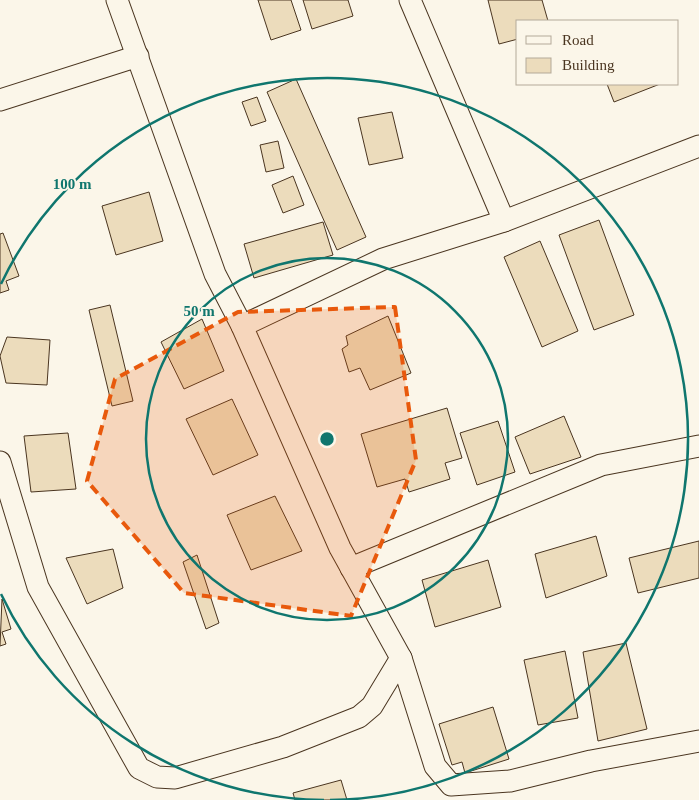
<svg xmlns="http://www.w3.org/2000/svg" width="699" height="800" font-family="Georgia,serif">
  <rect width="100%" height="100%" fill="#fbf6e9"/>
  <g fill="#ecdcbc" stroke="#4a3520">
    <polygon points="258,0 291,0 301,30 271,40"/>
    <polygon points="303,0 348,0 353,16 312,29"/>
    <polygon points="488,0 542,0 548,21 518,21 518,39 499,44"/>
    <polygon points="296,79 366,237 337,250 267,92"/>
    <polygon points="607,84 660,84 614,102"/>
    <polygon points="257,97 266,121 251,126 242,102"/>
    <polygon points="392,112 403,158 369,165 358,118"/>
    <polygon points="278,141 284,168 266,172 260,145"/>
    <polygon points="293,176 304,205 283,213 272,185"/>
    <polygon points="149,192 163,241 116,255 102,206"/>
    <polygon points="599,220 634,315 594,330 559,235"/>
    <polygon points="323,222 333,255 254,278 244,244"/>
    <polygon points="3,233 19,276 6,281 9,290 0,293 0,234"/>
    <polygon points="540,241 578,331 542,347 504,257"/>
    <polygon points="110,305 133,401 112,406 89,310"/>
    <polygon points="388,316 411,373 370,390 360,368 349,372 342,349 348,345 346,336"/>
    <polygon points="202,319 224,371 184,389 161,342"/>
    <polygon points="7,337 50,340 47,385 6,383 0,356"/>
    <polygon points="232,399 258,455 213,475 186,419"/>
    <polygon points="447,408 462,458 445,463 450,479 409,492 405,479 377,487 361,434"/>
    <polygon points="564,416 581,457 530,474 515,437"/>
    <polygon points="498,421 515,472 477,485 460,433"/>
    <polygon points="68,433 76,489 31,492 24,436"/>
    <polygon points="275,496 302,551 251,570 227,515"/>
    <polygon points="596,536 607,576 546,598 535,554"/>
    <polygon points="699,541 699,578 638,593 629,558"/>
    <polygon points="113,549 123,588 87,604 66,558"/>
    <polygon points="197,555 219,623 206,629 183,562"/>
    <polygon points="488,560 501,607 435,627 422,580"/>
    <polygon points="2,599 11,629 2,632 6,644 0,646"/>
    <polygon points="626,643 647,729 598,741 583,652"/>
    <polygon points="565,651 578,718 538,725 524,660"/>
    <polygon points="493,707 509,759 465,773 462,762 452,765 439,724"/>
    <polygon points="341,780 347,800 295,800 293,793"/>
  </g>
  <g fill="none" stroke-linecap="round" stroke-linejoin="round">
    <defs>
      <g id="minor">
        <polyline points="117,0 215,274 242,326 383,259 504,221 410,0"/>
        <polyline points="0,100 138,56"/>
        <polyline points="504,221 699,146"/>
        <polyline points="242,326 340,548 401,658 435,766 451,785 510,781 591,761 699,741"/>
        <polyline points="0,462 38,587 139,768 157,777 175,778 283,747 359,717 372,706 401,658"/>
        <polyline points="351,568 601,465 699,446"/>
      </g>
    </defs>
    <use href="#minor" stroke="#4a3520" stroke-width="23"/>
    <use href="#minor" stroke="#fbf6e9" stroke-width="21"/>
  </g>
  <path fill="#e8590c" fill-opacity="0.2" stroke="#e8590c" stroke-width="4" stroke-dasharray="10 6" stroke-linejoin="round" d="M 395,307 L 416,460 L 351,616 L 184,593 L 87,481 L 115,379 L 238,312 Z"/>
  <g fill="none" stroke="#0f766e" stroke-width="2.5">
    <circle cx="327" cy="439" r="181"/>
    <path d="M324 800A361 361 0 0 1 1 594M1 284A361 361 0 1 1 330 800"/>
  </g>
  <circle cx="327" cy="439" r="8" fill="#0f766e" stroke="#fbf6e9" stroke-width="2.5"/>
  <g font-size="15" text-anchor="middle" font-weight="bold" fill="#0f766e" stroke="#fbf6e9" stroke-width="4" stroke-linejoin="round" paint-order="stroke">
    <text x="72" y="189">100 m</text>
    <text x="199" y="316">50 m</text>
  </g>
  <rect x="516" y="20" width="162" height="65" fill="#fbf6e9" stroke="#b4a999"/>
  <rect x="526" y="36" width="25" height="8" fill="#fbf6e9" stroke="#b4a999"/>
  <text x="562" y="45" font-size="15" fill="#4a3520">Road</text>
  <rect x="526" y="58" width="25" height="15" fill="#ecdcbc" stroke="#b4a999"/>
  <text x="562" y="70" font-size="15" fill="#4a3520">Building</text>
</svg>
